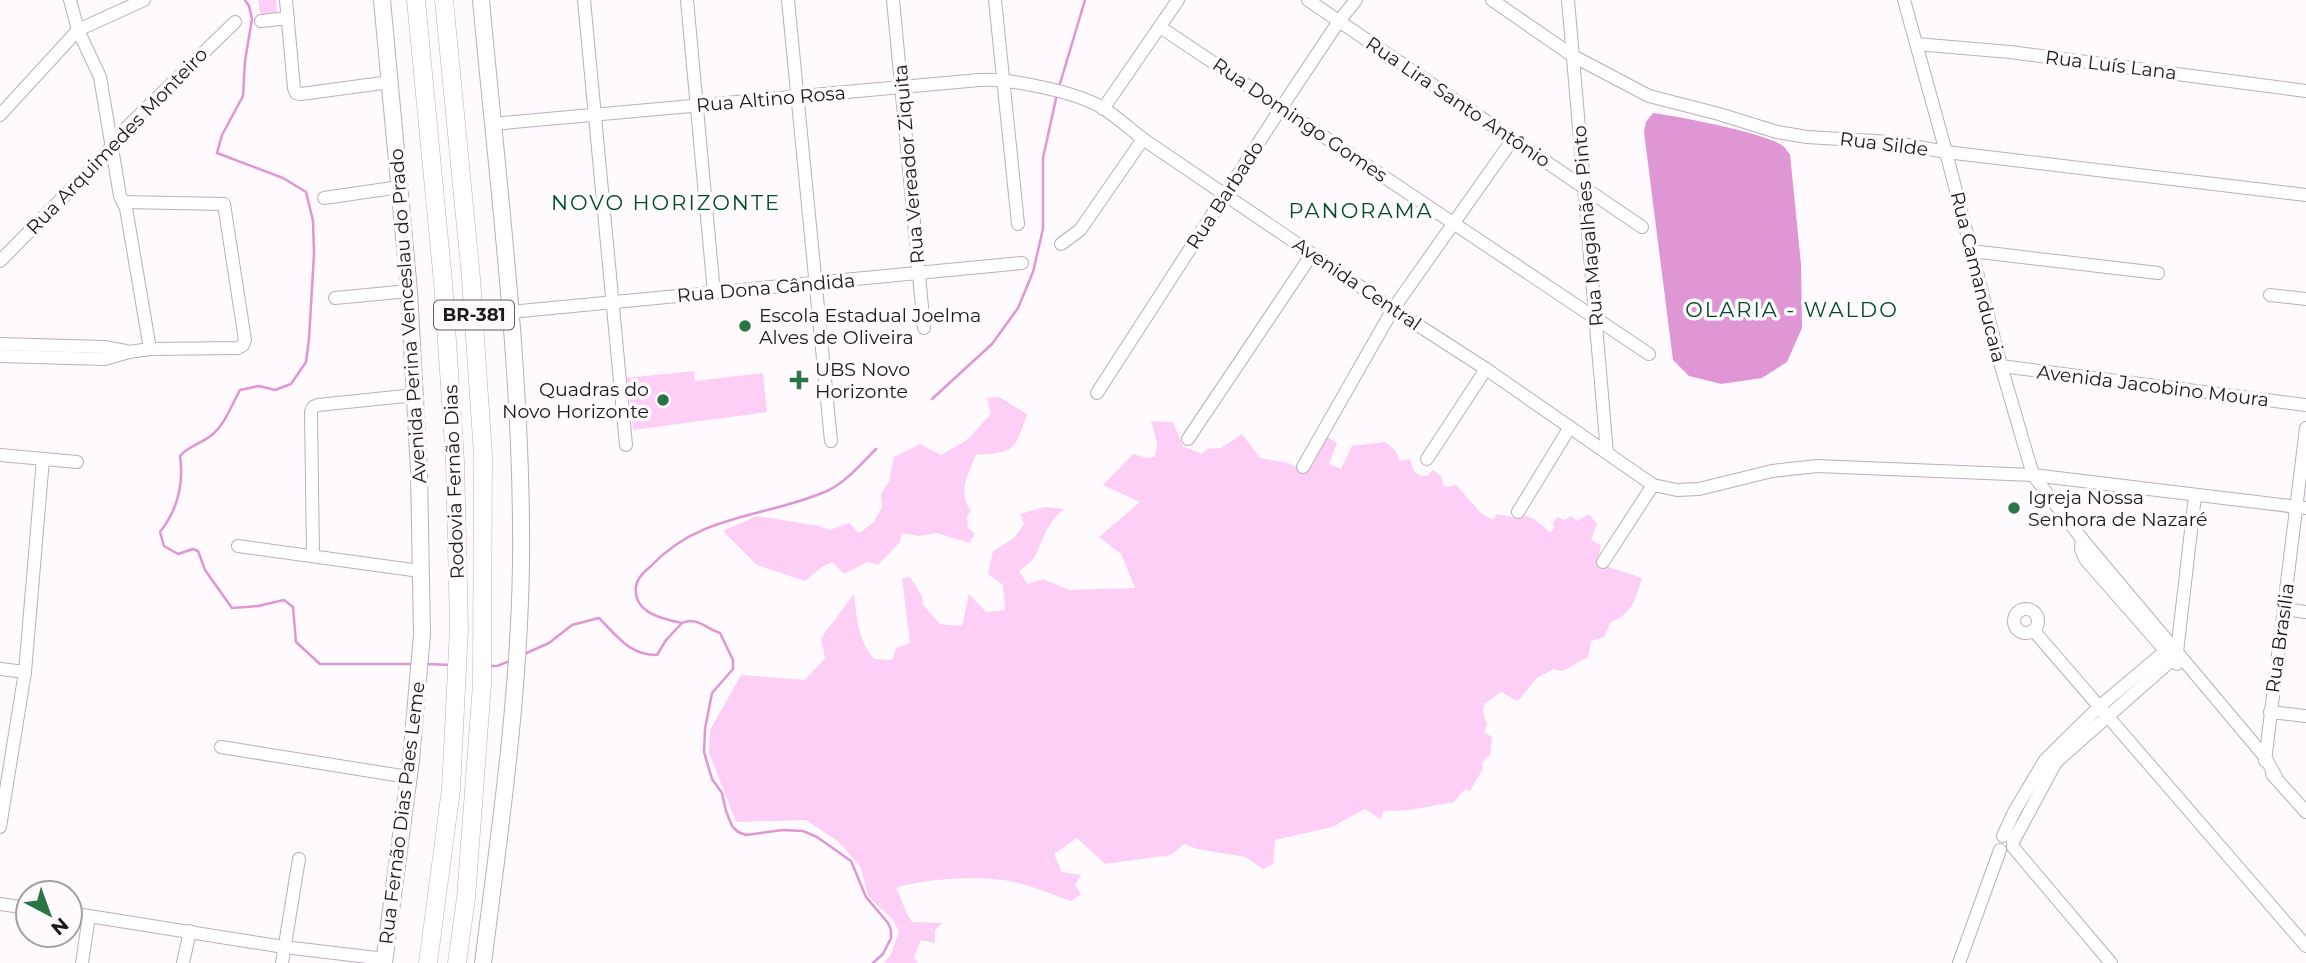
<svg xmlns="http://www.w3.org/2000/svg" width="2306" height="963" font-family="Montserrat,sans-serif">
  <rect width="100%" height="100%" fill="#fffafe"/>
  <g fill="#fdcff6">
    <polygon points="258,0 276,0 277,12 261,16"/>
    <polygon points="694,371 695,381 763,373 767,412 633,430 627,378"/>
    <path d="M 999,397 L 1027,414 C 1014,452 1015,452 976,455 C 968,474 957,493 971,511 L 967,516 L 968,528 L 975,534 L 970,543 L 936,533 L 919,536 L 902,533 L 900,542 L 878,565 L 868,562 L 844,574 L 832,562 L 822,567 L 805,581 L 757,565 L 723,531 L 757,516 L 819,526 L 830,530 L 849,523 L 859,533 L 873,523 L 882,507 L 881,494 L 889,481 L 894,457 L 920,444 L 941,455 L 967,440 L 991,414 L 987,398 Z"/>
    <path d="M 1151,421 L 1173,422 L 1183,446 L 1202,454 L 1206,449 L 1221,448 L 1242,434 L 1260,458 L 1288,463 L 1305,471 L 1326,436 L 1337,443 L 1329,464 L 1341,469 L 1352,446 L 1385,442 L 1395,450 L 1400,461 L 1410,459 C 1413,470 1415,476 1427,476 L 1433,470 L 1441,476 L 1444,487 L 1456,485 L 1482,514 L 1493,520 L 1497,514 L 1517,518 L 1523,515 L 1534,519 L 1550,532 L 1554,528 L 1553,523 L 1557,517 L 1565,520 L 1571,516 L 1577,521 L 1589,514 L 1597,524 L 1591,540 L 1601,545 L 1598,559 L 1606,566 L 1642,578 C 1636,598 1631,615 1611,622 L 1604,637 L 1591,641 L 1588,657 L 1563,671 L 1553,669 L 1537,678 L 1518,701 L 1501,692 L 1484,704 L 1483,712 L 1487,725 L 1484,732 L 1492,737 L 1490,755 L 1482,762 L 1483,769 L 1470,791 L 1465,789 L 1454,802 L 1410,810 L 1384,811 L 1380,819 L 1365,809 L 1332,827 L 1275,840 L 1273,864 L 1263,869 L 1245,857 L 1197,849 L 1184,844 L 1171,855 L 1105,864 L 1077,838 L 1054,854 L 1062,872 L 1081,875 L 1075,885 L 1081,894 L 1071,901 C 1053,895 1034,886 1014,882 C 985,875 924,878 896,888 C 903,900 904,911 912,922 L 943,923 L 935,930 L 935,943 L 921,940 L 914,957 L 918,963 L 884,963 L 890,956 L 899,932 L 893,920 L 868,896 L 861,868 L 839,842 L 806,820 L 736,822 L 709,753 L 710,730 L 741,675 L 805,680 L 825,658 L 821,638 L 854,594 C 858,621 856,636 874,659 L 892,660 L 896,648 L 910,643 L 902,578 L 910,577 L 922,596 L 923,605 L 940,624 L 962,626 L 969,594 L 986,612 L 1005,610 L 1003,585 L 988,574 L 993,551 L 1014,538 L 1024,524 L 1020,514 L 1045,507 L 1064,509 C 1046,524 1045,536 1035,556 C 1032,562 1024,567 1019,571 L 1027,584 L 1043,579 L 1069,590 L 1135,588 L 1121,554 L 1099,537 L 1140,502 L 1103,485 L 1133,454 L 1147,458 L 1155,457 L 1157,443 Z"/>
  </g>
  <path fill="#df96d5" d="M 1653,113 C 1676,116 1767,133 1783,146 C 1786,148 1787,152 1790,154 L 1801,264 L 1802,328 L 1787,362 L 1762,378 L 1721,384 L 1689,376 L 1673,360 L 1644,132 L 1646,122 Z"/>
  <g fill="none" stroke-linecap="round" stroke-linejoin="round">
    <g stroke="#df96d5" stroke-width="2.5">
      <path d="M 245,0 L 249,6 L 252,19 L 245,61 L 243,96 L 222,135 L 217,153 L 283,178 L 306,192 L 313,221 L 314,254 L 309,339 L 306,362 L 291,384 L 275,390 L 259,386 L 240,390 C 232,404 225,424 213,434 C 203,443 188,446 180,456 C 184,484 178,509 160,532 L 164,546 L 178,554 L 193,549 L 198,551 L 205,570 L 232,608 L 258,606 L 284,600 L 293,607 L 296,642 L 320,664 L 413,664"/>
      <polyline points="1059,87 1085,0"/>
      <polyline points="932,399 992,344 1018,308 1033,272 1043,229 1043,158 1057,94"/>
      <path d="M 522,655 L 549,643 L 572,625 L 599,618 C 617,636 629,655 657,655 L 666,640 L 682,623"/>
      <polyline points="426,664 451,665"/>
      <polyline points="489,666 497,666 510,661"/>
      <path d="M 873,963 L 883,954 L 891,938 L 891,930 L 888,923 L 866,897 L 851,861 L 817,837 L 803,831 L 783,830 L 746,835 L 738,832 L 732,826 L 726,811 L 722,793 L 712,779 L 704,752 L 705,729 L 712,693 L 733,669 L 733,660 L 720,633 C 707,629 696,616 682,623 C 663,619 633,613 636,587 C 637,578 644,572 651,566 C 701,513 765,518 827,491 C 846,482 861,464 876,449"/>
    </g>
    <defs>
      <g id="minor">
        <polyline points="70,0 78,30 100,77 120,196 126,208 150,349"/>
        <polyline points="286,0 294,88 296,93 301,94 390,82"/>
        <polyline points="584,0 626,445"/>
        <polyline points="687,0 714,293"/>
        <polyline points="788,0 831,441"/>
        <polyline points="893,0 924,328"/>
        <polyline points="995,0 1018,224"/>
        <polyline points="1308,0 1642,227"/>
        <polyline points="1492,0 1573,56 1649,96 1719,114 1777,132 1807,137 1891,142 1946,152 2306,195"/>
        <polyline points="1568,0 1607,453"/>
        <polyline points="1904,0 1946,152 2001,366 2033,475 2082,539 2265,757 2276,777"/>
        <polyline points="261,21 288,18"/>
        <polyline points="1160,27 1649,354"/>
        <polyline points="1916,44 2010,52 2306,91"/>
        <polyline points="1103,109 1178,0"/>
        <polyline points="0,115 78,30 144,0"/>
        <path d="M 492,124 L 979,80 C 1009,78 1077,92 1103,108 C 1117,117 1130,129 1143,139 L 1393,309 L 1486,369 L 1653,485 L 1677,490 L 1699,489 L 1772,471 L 1817,466 L 2033,475 L 2306,508"/>
        <polyline points="324,198 400,187"/>
        <polyline points="1061,244 1080,230 1143,139"/>
        <polyline points="1971,251 2158,273"/>
        <polyline points="0,261 104,156 121,133 235,22"/>
        <polyline points="2270,295 2306,299"/>
        <polyline points="335,298 409,291"/>
        <polyline points="510,312 1022,263"/>
        <polyline points="0,344 104,347 126,351"/>
        <polyline points="0,356 105,359 129,352 150,349 238,348 243,345 245,340 224,204 123,202"/>
        <polyline points="2001,366 2306,405"/>
        <polyline points="1097,393 1281,108 1339,21 1356,0"/>
        <polyline points="1188,439 1312,254"/>
        <polyline points="0,455 77,462"/>
        <polyline points="1427,459 1486,369"/>
        <polyline points="1303,467 1393,309 1513,139"/>
        <polyline points="1518,512 1570,427"/>
        <polyline points="2082,539 2081,549 2085,559 2177,664"/>
        <polyline points="238,546 420,571"/>
        <polyline points="313,555 311,412 313,407 318,405 415,395"/>
        <polyline points="1603,562 1653,485"/>
        <circle cx="2026" cy="621" r="12"/>
        <polyline points="2285,609 2306,612"/>
        <polyline points="2034,631 2306,946"/>
        <polyline points="0,669 25,672"/>
        <polyline points="2270,712 2306,716"/>
        <polyline points="221,747 408,777"/>
        <polyline points="2265,761 2306,428"/>
        <polyline points="2272,774 2306,812"/>
        <polyline points="0,827 25,672 43,459"/>
        <polyline points="2003,836 2014,812 2045,760 2100,706 2170,647"/>
        <polyline points="2013,842 2056,762 2173,659 2177,652 2195,496"/>
        <polyline points="2013,847 2111,963"/>
        <polyline points="0,904 28,908"/>
        <polyline points="70,913 284,947 385,959"/>
        <polyline points="82,963 89,916"/>
        <polyline points="183,963 190,931"/>
        <polyline points="282,963 299,859"/>
        <polyline points="1959,963 2000,850"/>
      </g>
      <g id="major">
        <polyline points="382,0 409,291 419,471 422,634 411,760 384,963"/>
        <path d="M 481,0 C 498,187 523,375 521,564 C 519,698 500,830 483,963"/>
      </g>
      <g id="highway">
        <polyline points="416,0 443,282 455,461 459,628 451,789 428,963"/>
        <polyline points="444,0 471,278 483,455 482,684 466,898 457,963"/>
      </g>
    </defs>
    <use href="#minor" stroke="#bbafb9" stroke-width="14"/>
    <use href="#major" stroke="#bbafb9" stroke-width="18"/>
    <use href="#highway" stroke="#bbafb9" stroke-width="19"/>
    <use href="#minor" stroke="#fff" stroke-width="12"/>
    <use href="#major" stroke="#fff" stroke-width="16"/>
    <use href="#highway" stroke="#fff" stroke-width="18"/>
  </g>
  <g fill="#297544" stroke="#fffafe" stroke-width="2.5">
    <circle cx="745" cy="326" r="7"/>
    <path d="M795.5 369.5h7v7h7v7h-7v7h-7v-7h-7v-7h7z"/>
    <circle cx="663" cy="400" r="7"/>
    <circle cx="2014" cy="508" r="7"/>
  </g>
  <g text-anchor="middle" dominant-baseline="central" stroke-width="7" stroke-linejoin="round" paint-order="stroke">
    <rect fill="#fffafe" stroke="#615c60" stroke-width="2" x="434" y="300.5" width="80" height="29" rx="5"/>
    <g font-size="18" font-weight="bold" fill="#1d191d">
      <text x="474" y="315">BR-381</text>
    </g>
    <g font-size="19" fill="#1d191d" stroke="#fffafe">
      <text transform="translate(2111 65) rotate(7)">Rua Luís Lana</text>
      <text transform="translate(771 99) rotate(-5)">Rua Altino Rosa</text>
      <text transform="translate(1458 102) rotate(34)">Rua Lira Santo Antônio</text>
      <text transform="translate(1300 120) rotate(34)">Rua Domingo Gomes</text>
      <text transform="translate(117 141) rotate(-46)">Rua Arquimedes Monteiro</text>
      <text transform="translate(1884 144) rotate(7)">Rua Silde</text>
      <text transform="translate(909 164) rotate(-95)">Rua Vereador Ziquita</text>
      <text transform="translate(1225 195) rotate(-57)">Rua Barbado</text>
      <text transform="translate(1588 226) rotate(-95)">Rua Magalhães Pinto</text>
      <text transform="translate(1978 277) rotate(76)">Rua Camanducaia</text>
      <text transform="translate(1357 284) rotate(34)">Avenida Central</text>
      <text transform="translate(766 288) rotate(-5)">Rua Dona Cândida</text>
      <text transform="translate(408 316) rotate(-94)">Avenida Perina Venceslau do Prado</text>
      <text transform="translate(2153 386) rotate(7)">Avenida Jacobino Moura</text>
      <text transform="translate(454 482) rotate(-92)">Rodovia Fernão Dias</text>
      <text transform="translate(2280 638) rotate(-82)">Rua Brasília</text>
      <text transform="translate(402 813) rotate(-83)">Rua Fernão Dias Paes Leme</text>
    </g>
    <g font-size="19" fill="#1d191d" stroke="#fffafe" text-anchor="start">
      <text x="759" y="315">Escola Estadual Joelma<tspan x="759" dy="22">Alves de Oliveira</tspan></text>
      <text x="815" y="369">UBS Novo<tspan x="815" dy="22">Horizonte</tspan></text>
      <text x="649" y="389" text-anchor="end">Quadras do<tspan x="649" dy="22">Novo Horizonte</tspan></text>
      <text x="2028" y="497">Igreja Nossa<tspan x="2028" dy="22">Senhora de Nazaré</tspan></text>
    </g>
    <g font-size="21" letter-spacing="2" fill="#004f24" stroke="#fffafe">
      <text x="666" y="202">NOVO HORIZONTE</text>
      <text x="1361" y="210">PANORAMA</text>
      <text x="1792" y="309">OLARIA - WALDO</text>
    </g>
  </g>
  <g transform="translate(49 914) rotate(139)"><circle r="33" fill="#fffafe" stroke="#a5a0a4" stroke-width="2"/>
  <path d="M0-5L12 26L0 18L-12 26Z" fill="#297544"/>
  <text y="-10" font-size="19" font-weight="bold" text-anchor="middle" fill="#1d191d">N</text>
  </g>
</svg>
